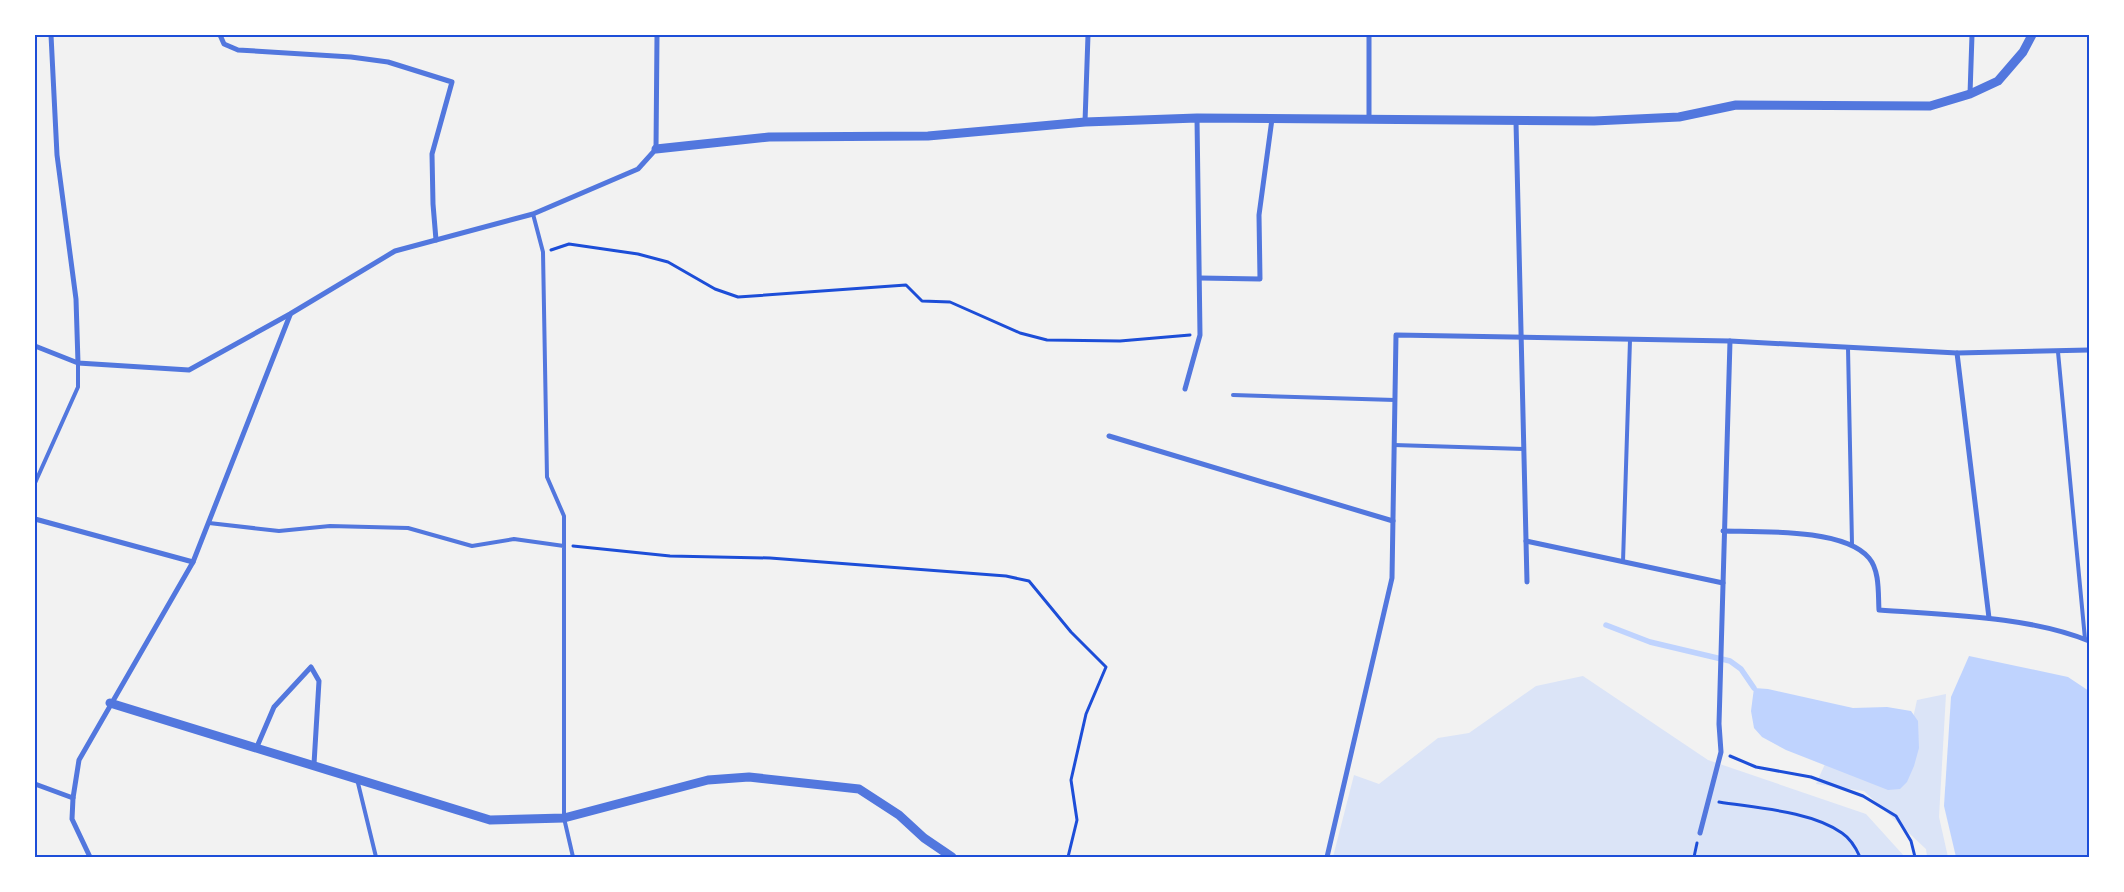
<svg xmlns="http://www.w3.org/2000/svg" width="2124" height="892" font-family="'Asap Condensed',sans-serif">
  <rect width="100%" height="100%" fill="#f2f2f2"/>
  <g fill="#dbe4f7">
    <polygon points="1583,676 1708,760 1866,814 1905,857 1333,857 1354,775 1379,784 1438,738 1469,733 1536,686"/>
    <polygon points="1946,694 1939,817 1948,857 1927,857 1926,849 1864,791 1816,784 1830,753 1898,786 1917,700"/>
  </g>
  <g fill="#bfd3fe">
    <polygon points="1969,656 2068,677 2089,691 2089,857 1956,857 1944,806 1951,697"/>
    <polygon points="1754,688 1768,689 1853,708 1887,707 1911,711 1918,721 1919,748 1914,766 1907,782 1900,789 1888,790 1786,750 1762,737 1754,728 1751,711"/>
  </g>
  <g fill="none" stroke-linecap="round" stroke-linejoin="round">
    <polyline stroke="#bfd3fe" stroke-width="5.5" points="1606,625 1650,642 1730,661 1741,669 1754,688"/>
    <g stroke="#1d4ed8" stroke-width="3">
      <polyline points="551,250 569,244 638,254 668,262 715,289 738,297 906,285 922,301 950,302 1020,333 1047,340 1120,341 1190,335"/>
      <polyline points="573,546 670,556 770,558 1006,576 1029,581 1071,632 1106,667 1086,714 1071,780 1077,820 1068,857"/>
      <polyline points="1730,756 1756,767 1811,777 1863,796 1896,816 1911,841 1915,857"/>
      <path d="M 1719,802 C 1756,808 1811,811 1842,833 C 1851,839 1856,848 1860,857"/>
      <polyline points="1694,857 1697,843"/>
    </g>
    <g stroke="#5277de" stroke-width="4">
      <polyline points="533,214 543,252 547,477 564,516 564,546"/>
      <polyline points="1848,348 1852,544"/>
      <polyline points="2058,352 2085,639"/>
      <polyline points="1233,395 1395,400"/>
      <polyline points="1394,445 1524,449"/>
      <polyline points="35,483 78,387 78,363"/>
      <polyline points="209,523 279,531 330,526 408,528 472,546 514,539 564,546 564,818 573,857"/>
      <polyline points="1623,562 1630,340"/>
      <polyline points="357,779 376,857"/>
    </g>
    <g stroke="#5277de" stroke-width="5">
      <polyline points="51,35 57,155 76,299 78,363"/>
      <polyline points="220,35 224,44 238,50 351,57 388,62 452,82 432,154 433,204 436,240"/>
      <polyline points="1369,35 1369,119"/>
      <polyline points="1970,94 1972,35"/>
      <polyline points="1085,122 1088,35"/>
      <polyline points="1516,122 1527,582"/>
      <polyline points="1200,278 1260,279 1259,215 1272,119"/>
      <polyline points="35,346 78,363 189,370 290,314 395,251 533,214 638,169 656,149 657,35"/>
      <polyline points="1957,353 1989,618"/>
      <polyline points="1185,389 1200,335 1197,118"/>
      <polyline points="1109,436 1393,521"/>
      <polyline points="35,519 193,562"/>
      <path d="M 1723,531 C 1760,532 1844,528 1869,558 C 1880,571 1878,594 1879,610 C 1945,615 2028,616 2089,641"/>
      <polyline points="1526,541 1723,583"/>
      <polyline points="256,749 274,707 311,667 319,681 314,764"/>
      <polyline points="35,784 73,798"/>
      <polyline points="1700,833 1721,752 1719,724 1730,341"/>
      <polyline points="90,857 72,819 73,798 79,760 193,562 290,315"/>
      <polyline points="1327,857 1392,578 1396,335 1730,341 1957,353 2089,350"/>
    </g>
    <g stroke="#5277de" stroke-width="9">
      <polyline points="656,149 769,137 928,136 1085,122 1197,118 1594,121 1679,117 1736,105 1930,106 1970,94 1998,81 2023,52 2032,35"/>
      <polyline points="110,703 490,820 564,818 708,780 749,777 859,789 899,815 924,838 952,857"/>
    </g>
  </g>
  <rect width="2124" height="892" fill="none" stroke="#ffffff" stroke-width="72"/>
  <rect x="36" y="36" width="2052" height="820" fill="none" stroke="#1d4ed8" stroke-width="2"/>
</svg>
